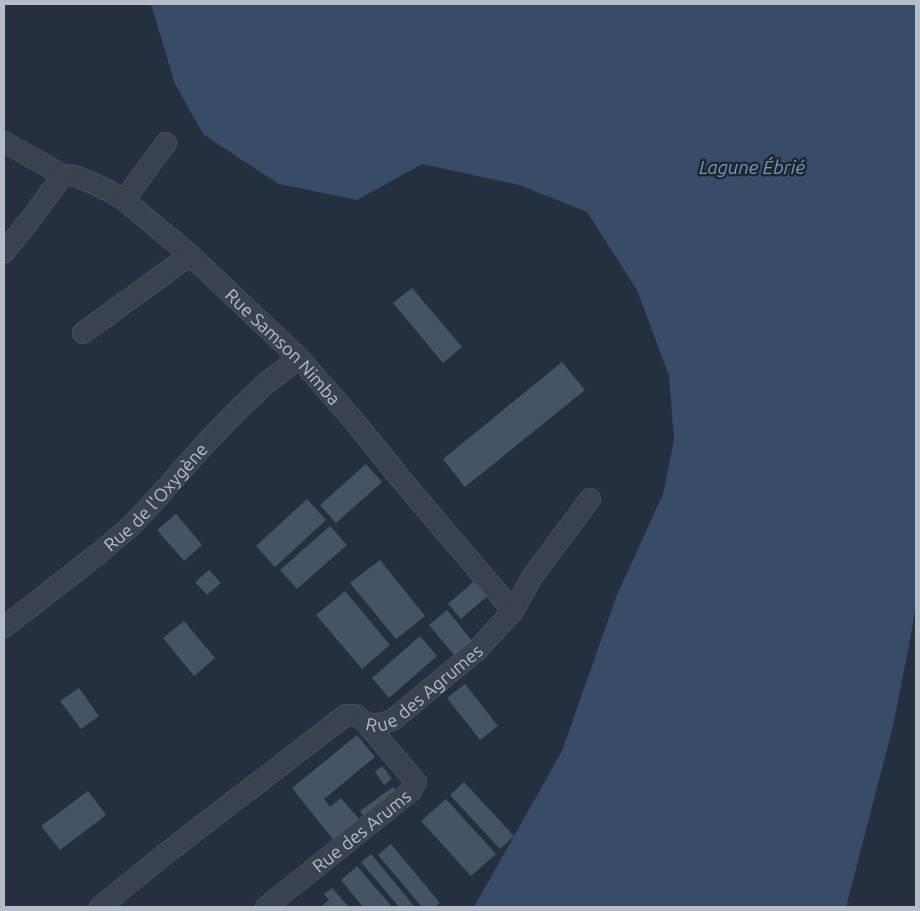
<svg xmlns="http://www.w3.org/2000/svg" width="920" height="911" font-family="Ubuntu,sans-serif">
  <rect width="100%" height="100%" fill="#24303f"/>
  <polygon fill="#384c67" points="151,4 916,4 916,604 910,640 893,726 846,907 474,907 562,751 617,595 663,494 674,440 669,376 637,290 587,212 519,185 422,164 357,200 279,184 204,135 175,84"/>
  <g fill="#455364">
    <polygon points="412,288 462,347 443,363 393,303"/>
    <polygon points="562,362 585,390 465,487 443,459"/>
    <polygon points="366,464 382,482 336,523 320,505"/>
    <polygon points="307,499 326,520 275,567 256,546"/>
    <polygon points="176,514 202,545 184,561 157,530"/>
    <polygon points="330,526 347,545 297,589 280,570"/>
    <polygon points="380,560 425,616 396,639 350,583"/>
    <polygon points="209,570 221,583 207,595 195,582"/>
    <polygon points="479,577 492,592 461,619 448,604"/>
    <polygon points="345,591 390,645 362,669 316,615"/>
    <polygon points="447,610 478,648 460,662 429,625"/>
    <polygon points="184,621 215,658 194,676 163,638"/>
    <polygon points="420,636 437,656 389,698 372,678"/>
    <polygon points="465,684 498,726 480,740 447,698"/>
    <polygon points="79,688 99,716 81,729 60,701"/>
    <polygon points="357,735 375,757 324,799 330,807 341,798 365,826 339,847 292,788"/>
    <polygon points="382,766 392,779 384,785 375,772"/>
    <polygon points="464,782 514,836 500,849 450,795"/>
    <polygon points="393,787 401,797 368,822 360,811"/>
    <polygon points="88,791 106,815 60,850 41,826"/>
    <polygon points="446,799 496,854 471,876 421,821"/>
    <polygon points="391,844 440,903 435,907 422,907 378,855"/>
    <polygon points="371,854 415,907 399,907 361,862"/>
    <polygon points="357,866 392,907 363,907 341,880"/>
    <polygon points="332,888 349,907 320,907 329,900 324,894"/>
  </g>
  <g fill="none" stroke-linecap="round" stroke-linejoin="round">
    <defs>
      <g id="minor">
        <path id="s1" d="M 4,142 L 63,175 L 75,176 L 90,182 L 111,192 L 124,200 L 190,255 L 299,358 L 354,421 L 405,484 L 513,611"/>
        <polyline points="124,200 166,143"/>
        <polyline points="4,252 30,220 63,175"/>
        <polyline points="83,333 190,255"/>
        <path id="s2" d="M 4,627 L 98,554 L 132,525 L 159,496 L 204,445 L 235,413 L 264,385 L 299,358"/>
        <path id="s3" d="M 100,907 L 164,855 L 346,715 L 356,715 C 370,727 377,727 394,719 L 477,650 L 513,611 L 532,577 L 590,499"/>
        <path id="s4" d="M 266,907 L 411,791 L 416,782 L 365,722"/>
      </g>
    </defs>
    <use href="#minor" stroke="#56606d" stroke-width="22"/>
    <use href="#minor" stroke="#39424f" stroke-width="21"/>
  </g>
  <g text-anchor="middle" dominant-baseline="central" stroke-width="5" stroke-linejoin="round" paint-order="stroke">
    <g font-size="18" fill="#b5bdca" stroke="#1d2734">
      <text stroke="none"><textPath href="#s1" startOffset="351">Rue Samson Nimba</textPath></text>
      <text stroke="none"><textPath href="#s2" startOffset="200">Rue de l'Oxygène</textPath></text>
      <text stroke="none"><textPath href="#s3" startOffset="405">Rue des Agrumes</textPath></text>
      <text stroke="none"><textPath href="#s4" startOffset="122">Rue des Arums</textPath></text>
    </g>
    <g font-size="19" font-style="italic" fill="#7c94b2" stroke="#1d2734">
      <text x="752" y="167">Lagune Ébrié</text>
    </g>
  </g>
  <rect width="920" height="911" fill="none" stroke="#b5bdca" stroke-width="10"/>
</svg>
